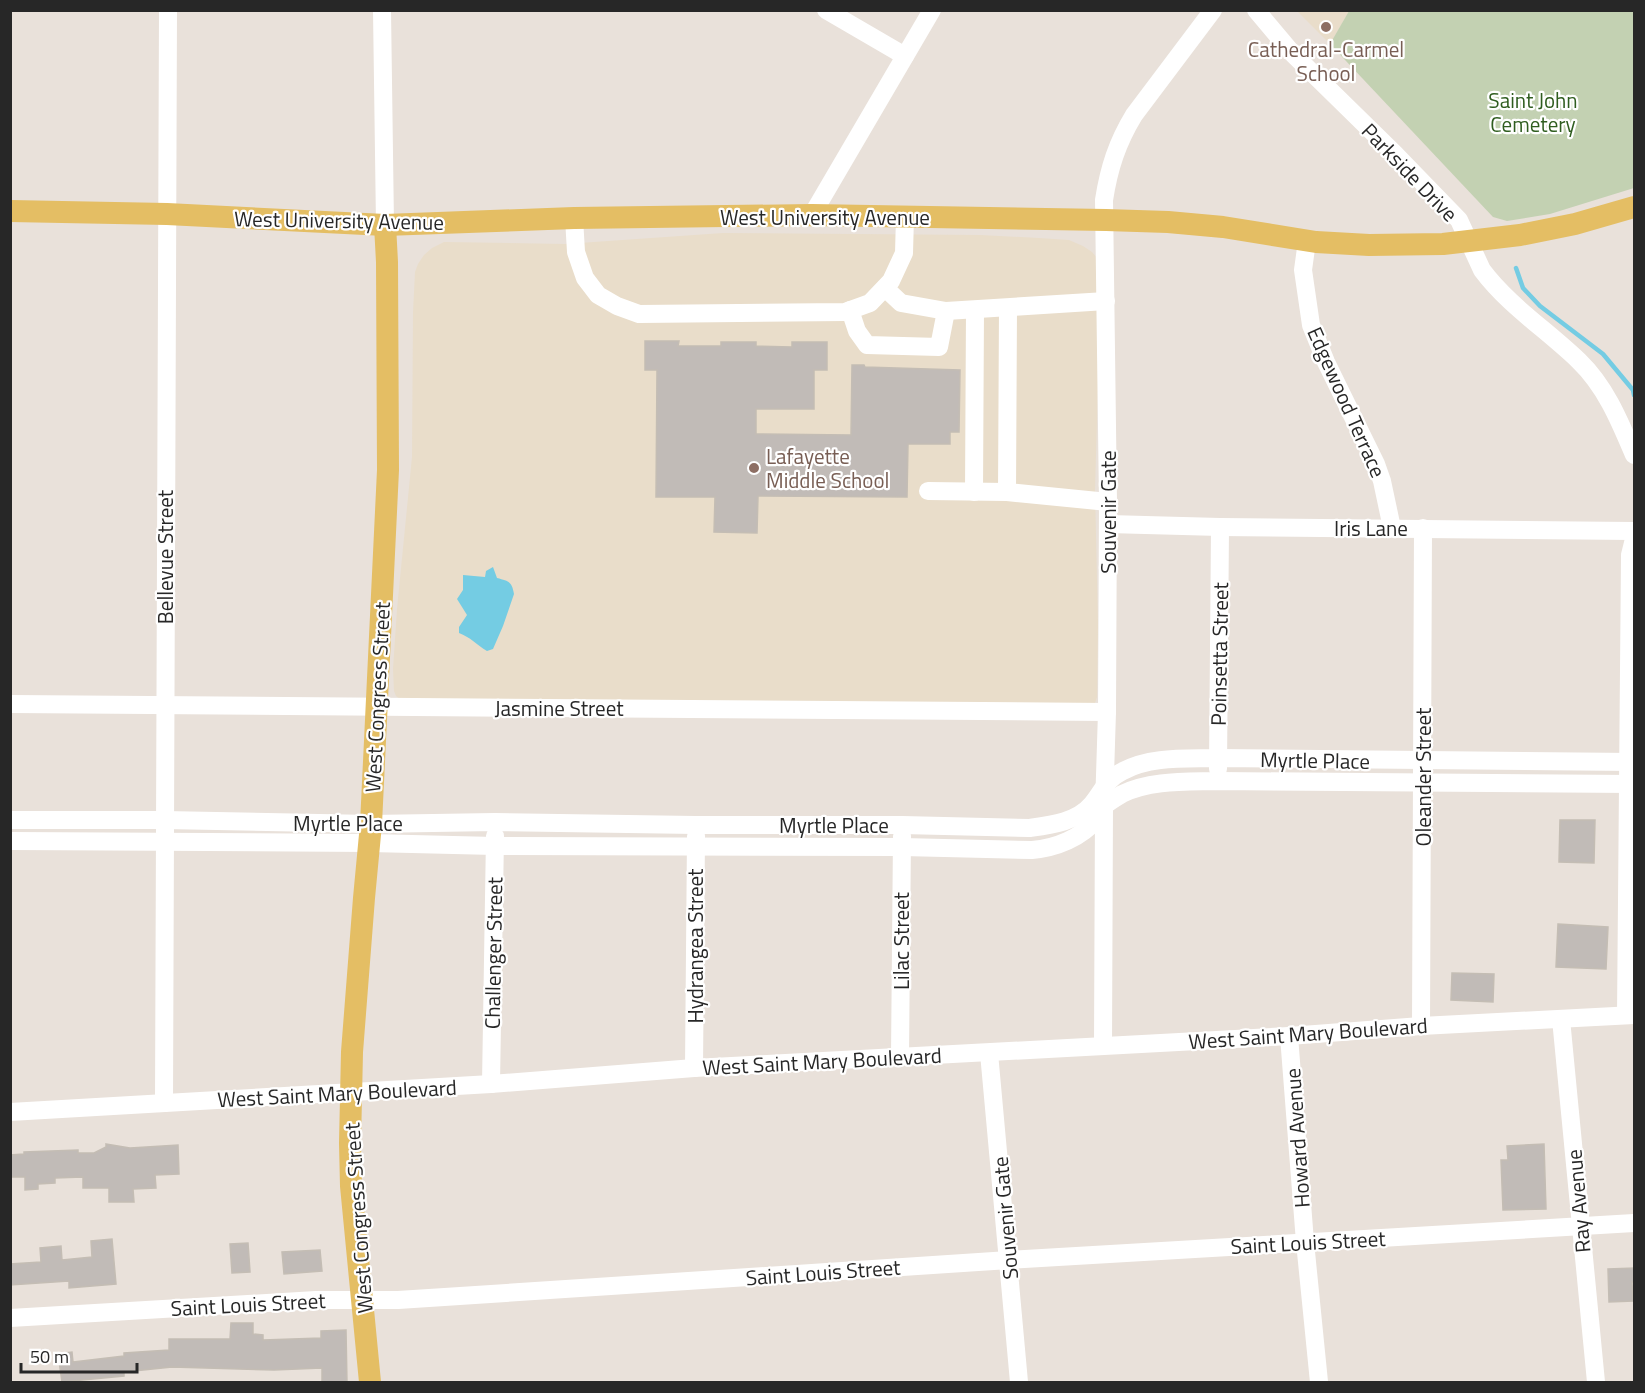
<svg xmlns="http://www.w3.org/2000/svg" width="1645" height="1393" font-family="'Titillium Web',sans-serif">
  <rect width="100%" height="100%" fill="#e9e1da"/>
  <g fill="#e9ddca">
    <polygon points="1297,11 1349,11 1330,44"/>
    <polygon points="723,233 980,235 1039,238 1069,240 1083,246 1092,252 1098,259 1100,315 1095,490 1098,625 1097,697 1095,703 1091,705 401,700 396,696 394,691 393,669 397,609 412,457 413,312 415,272 418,264 424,255 432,248 444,242 565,244"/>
  </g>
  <polygon fill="#c3d1b2" points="1349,11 1634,11 1634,188 1550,214 1507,221 1493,217 1330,44"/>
  <path fill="#74cce3" d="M 493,567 L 497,578 C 508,581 512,581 514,594 L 503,626 L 493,649 L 487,651 C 477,645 470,637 459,633 L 459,627 L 467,615 L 457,599 L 463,590 L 463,575 L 485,577 L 486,571 Z"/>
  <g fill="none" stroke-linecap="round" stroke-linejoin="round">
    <polyline stroke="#74cce3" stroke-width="4.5" points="1516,268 1523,288 1540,306 1603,354 1633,390 1634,395"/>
  </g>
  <g fill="#c1bbb7" stroke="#c4bdb4" stroke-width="1.5">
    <polygon points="645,341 679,341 678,346 721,346 721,342 756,342 756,346 792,347 792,342 827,342 827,370 814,370 814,409 756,409 756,434 851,435 852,365 864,365 865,367 960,370 959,432 950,432 950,444 908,444 907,497 758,496 757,533 714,532 715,497 656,497 657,370 645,370"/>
    <polygon points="1560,820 1595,820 1594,863 1559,862"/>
    <polygon points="1558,924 1608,927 1606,969 1556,967"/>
    <polygon points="1452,973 1494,974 1493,1002 1451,1000"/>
    <polygon points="106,1144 130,1148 178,1145 179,1174 155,1175 156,1188 133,1189 134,1202 109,1202 109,1188 83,1188 83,1177 55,1178 55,1183 38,1184 38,1189 25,1190 25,1177 10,1177 10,1155 24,1154 24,1152 78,1150 78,1153 94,1153 106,1147"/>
    <polygon points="1544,1144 1546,1209 1503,1210 1501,1160 1508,1160 1507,1146"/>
    <polygon points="112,1239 116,1284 69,1288 69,1281 10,1285 10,1264 41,1262 40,1248 61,1246 62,1260 92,1257 91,1241"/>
    <polygon points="248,1243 250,1272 232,1273 230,1244"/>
    <polygon points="320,1250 322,1271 284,1274 282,1252"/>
    <polygon points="1635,1268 1635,1282 1632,1282 1633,1301 1609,1302 1608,1269"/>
    <polygon points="231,1323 253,1323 253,1334 263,1335 263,1340 321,1338 321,1331 346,1330 347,1383 322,1383 322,1368 274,1370 172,1367 124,1372 124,1376 62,1382 58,1354 72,1352 73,1362 124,1356 124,1353 169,1350 169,1339 230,1339"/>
  </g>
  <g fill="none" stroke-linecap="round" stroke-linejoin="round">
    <g stroke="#fff" stroke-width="18">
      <polyline points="382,10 385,225"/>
      <polyline points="826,10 905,56"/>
      <path d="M 1256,10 L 1293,54 L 1396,155 L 1459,220 L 1482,270 C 1509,306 1547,330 1579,361 C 1606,387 1620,422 1634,455"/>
      <polyline points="812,215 932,10"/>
      <polyline points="574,218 576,252 585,278 598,295 617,306 639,314 845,312 870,303 891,281 904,253 905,217"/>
      <polyline points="1307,241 1303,270 1311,325 1326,362 1376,464 1382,481 1392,528"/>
      <polyline points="850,310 857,331 867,345 939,347 946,311 901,303 885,288"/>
      <polyline points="946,311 1106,301"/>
      <polyline points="928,491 1007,492 1008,308"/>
      <polyline points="974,492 975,310"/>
      <polyline points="1007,492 1108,502"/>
      <polyline points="1108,524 1220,527 1634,531"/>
      <polyline points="10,704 1107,712"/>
      <polyline points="1218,769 1220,527"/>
      <path d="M 10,820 L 164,820 L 371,824 L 495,822 L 696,825 L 902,825 L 1029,828 C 1051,825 1077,822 1092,804 C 1103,791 1105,780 1123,771 C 1151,756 1186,759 1218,758 L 1634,762"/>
      <path d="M 10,841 L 370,843 L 495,846 L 902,847 L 1032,850 C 1056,848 1081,838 1097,819 C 1100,816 1101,811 1103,807 C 1107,803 1117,797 1122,794 C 1151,780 1186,782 1218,781 L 1634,784"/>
      <polyline points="1626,1015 1630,555 1634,539"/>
      <polyline points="1561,1019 1596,1382"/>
      <polyline points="1421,1026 1423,528"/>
      <polyline points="1289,1036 1305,1242 1319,1382"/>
      <path d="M 1103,1045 L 1104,807 L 1107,712 L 1108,502 L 1104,200 C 1109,168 1117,143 1134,115 L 1213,10"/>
      <polyline points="989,1053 1019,1382"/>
      <polyline points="900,1057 902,836"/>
      <polyline points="694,1068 696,836"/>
      <polyline points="491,1084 495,836"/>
      <polyline points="164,1103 168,10"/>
      <polyline points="10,1112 491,1084 694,1068 1289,1036 1421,1026 1634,1015"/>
      <polyline points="10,1318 316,1300 398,1300 1009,1260 1634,1223"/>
    </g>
    <g stroke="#e4be64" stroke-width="22">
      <polyline points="10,211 167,214 385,225 574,218 812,215 1106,220 1168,222 1223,227 1316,242 1369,245 1443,244 1520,235 1575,224 1634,207"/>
      <polyline points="370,1382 351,1186 350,1143 352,1052 364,898 371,824 388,470 387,262 385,225"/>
    </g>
  </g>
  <g fill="#8d6e63" stroke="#fff" stroke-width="2">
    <circle cx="1326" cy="27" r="6"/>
    <circle cx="754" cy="468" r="6"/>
  </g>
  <g text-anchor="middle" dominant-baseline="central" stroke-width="4.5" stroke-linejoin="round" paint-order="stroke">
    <g font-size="21" fill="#785e54" stroke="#fff">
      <text x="1326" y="49">Cathedral-Carmel<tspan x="1326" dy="24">School</tspan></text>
      <text x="766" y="456" text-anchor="start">Lafayette<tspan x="766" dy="24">Middle School</tspan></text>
    </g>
    <g font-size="21" fill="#2f5d1f" stroke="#fff">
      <text x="1533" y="100">Saint John<tspan x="1533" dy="24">Cemetery</tspan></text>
    </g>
    <g font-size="21" fill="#272727" stroke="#fff">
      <text transform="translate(1410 172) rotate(46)">Parkside Drive</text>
      <text x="825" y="217">West University Avenue</text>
      <text transform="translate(339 220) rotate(1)">West University Avenue</text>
      <text transform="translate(1347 402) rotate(66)">Edgewood Terrace</text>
      <text transform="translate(1108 512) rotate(-90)">Souvenir Gate</text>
      <text x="1371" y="528">Iris Lane</text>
      <text transform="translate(165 557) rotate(-90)">Bellevue Street</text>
      <text transform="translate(1219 654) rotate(-89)">Poinsetta Street</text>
      <text transform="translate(377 697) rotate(-87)">West Congress Street</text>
      <text x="559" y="708">Jasmine Street</text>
      <text transform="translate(1315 760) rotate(1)">Myrtle Place</text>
      <text transform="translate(1423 777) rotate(-90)">Oleander Street</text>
      <text x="348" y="823">Myrtle Place</text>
      <text x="834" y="825">Myrtle Place</text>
      <text transform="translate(901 941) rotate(-90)">Lilac Street</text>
      <text transform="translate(695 946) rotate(-90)">Hydrangea Street</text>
      <text transform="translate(493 953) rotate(-89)">Challenger Street</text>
      <text transform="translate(1308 1033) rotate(-4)">West Saint Mary Boulevard</text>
      <text transform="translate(822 1061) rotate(-3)">West Saint Mary Boulevard</text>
      <text transform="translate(337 1093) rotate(-3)">West Saint Mary Boulevard</text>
      <text transform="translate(1297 1138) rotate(-94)">Howard Avenue</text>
      <text transform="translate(1578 1201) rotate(-95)">Ray Avenue</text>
      <text transform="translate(358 1218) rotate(-94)">West Congress Street</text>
      <text transform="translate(1005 1218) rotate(-95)">Souvenir Gate</text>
      <text transform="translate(1308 1242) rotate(-3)">Saint Louis Street</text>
      <text transform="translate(823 1272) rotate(-4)">Saint Louis Street</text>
      <text transform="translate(248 1304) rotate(-3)">Saint Louis Street</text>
    </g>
  </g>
  <rect width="1645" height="1393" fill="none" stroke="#272727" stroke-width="24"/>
  <path d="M21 1363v9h116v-9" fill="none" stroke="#272727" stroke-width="3"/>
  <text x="30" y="1363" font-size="18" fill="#272727" stroke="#ffffff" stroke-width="4.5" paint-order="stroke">50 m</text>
</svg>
